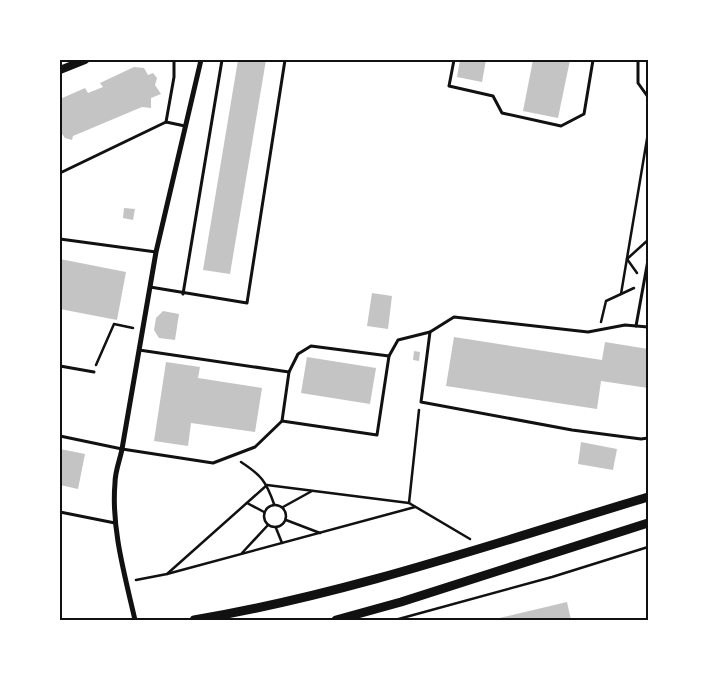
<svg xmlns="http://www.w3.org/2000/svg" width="708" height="680" font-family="Rubik,sans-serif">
  <rect width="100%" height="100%" fill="#fff"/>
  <g fill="#c4c4c4">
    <polygon points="238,60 266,60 230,274 203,270"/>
    <polygon points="460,60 486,60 482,82 457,77"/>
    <polygon points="533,60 570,60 558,118 523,111"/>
    <polygon points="134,67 144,68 148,75 153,73 157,78 155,85 161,94 151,98 151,108 142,107 73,136 72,140 65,138 62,134 60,135 60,99 85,88 88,93 103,87 100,83"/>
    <polygon points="124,208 135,209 133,220 123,218"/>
    <polygon points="60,259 126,272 117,320 60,309"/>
    <polygon points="372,293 392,296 388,329 367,326"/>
    <polygon points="163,311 179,314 175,340 159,338 154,330 156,318"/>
    <polygon points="454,337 602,360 605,342 648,349 648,388 601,381 597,409 446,386"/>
    <polygon points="414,351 420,352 419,361 413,360"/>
    <polygon points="307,357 376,368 370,404 301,393"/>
    <polygon points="166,362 200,367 198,378 262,388 255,432 191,423 188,446 154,441"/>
    <polygon points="581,442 617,449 613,470 578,464"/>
    <polygon points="60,449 85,454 78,489 60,485"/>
    <polygon points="567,602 571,620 495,620 495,619"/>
  </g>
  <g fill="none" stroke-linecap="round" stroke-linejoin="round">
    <g stroke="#111" stroke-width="2.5">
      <polyline points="637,273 627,259 648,240"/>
      <polyline points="621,294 648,133"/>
      <polyline points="601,322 606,301 634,288"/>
      <polyline points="96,365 114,324 133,328"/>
      <path d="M 241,462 C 261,475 266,481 274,504"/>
      <polyline points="247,503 264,512"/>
      <polyline points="409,503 419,410"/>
      <circle cx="275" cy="516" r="11"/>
      <polyline points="283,507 312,491"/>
      <polyline points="286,520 320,533"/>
      <polyline points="276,528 282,543"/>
      <polyline points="242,553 268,525"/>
      <polyline points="167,574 267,485 409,503 470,539"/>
      <polyline points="136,580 167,574 415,507"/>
      <polyline points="395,620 552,577 648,547"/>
    </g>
    <g stroke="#111" stroke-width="3">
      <polyline points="454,60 449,86 493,96 502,113 561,126 584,114 593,60"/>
      <polyline points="638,60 638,83 648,97"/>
      <polyline points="166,122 174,77 174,60"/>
      <polyline points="60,173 166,122 185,126"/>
      <polyline points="60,239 156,252"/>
      <polyline points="150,287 247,303 285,60"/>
      <polyline points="183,294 222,60"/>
      <polyline points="636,326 648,260"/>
      <polyline points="430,332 421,402 572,430 641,439 648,438"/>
      <polyline points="139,350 289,372 298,354 311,346 389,356 398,340 430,332 454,317 588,332 625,325 648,327"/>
      <polyline points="60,366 94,372"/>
      <polyline points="289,372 282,421 377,435 389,356"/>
      <polyline points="60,436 122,449 213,463 255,447 282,421"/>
      <polyline points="60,512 115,523"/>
    </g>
    <path stroke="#111" stroke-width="5" d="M 135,620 C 125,576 111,528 115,483 C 115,471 120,460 122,449 L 156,252 L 201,60"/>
    <polyline stroke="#111" stroke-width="8" points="60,70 85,60"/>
    <g stroke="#111" stroke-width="9">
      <path d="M 194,620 C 349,594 498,542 648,497"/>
      <polyline points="336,620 401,602 648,523"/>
    </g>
  </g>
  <rect width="708" height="680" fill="none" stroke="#ffffff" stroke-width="122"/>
  <rect x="61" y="61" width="586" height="558" fill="none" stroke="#111" stroke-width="2"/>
</svg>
